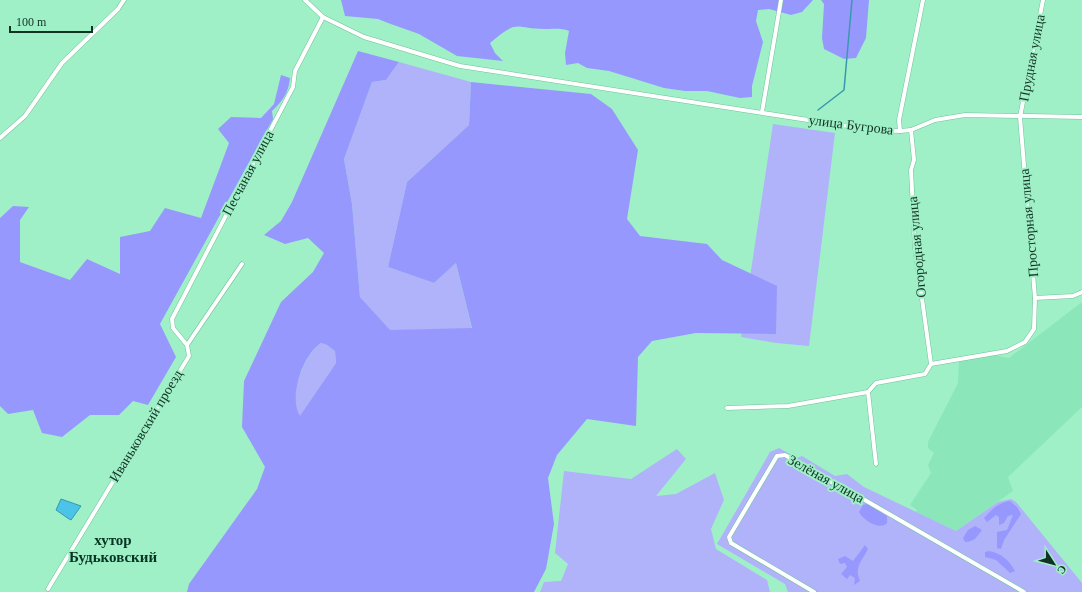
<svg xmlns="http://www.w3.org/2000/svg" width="1082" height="592" font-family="Georgia,serif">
  <rect width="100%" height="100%" fill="#9ff0c7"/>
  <polygon fill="#8be6ba" points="1082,302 1082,407 1008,477 1013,491 956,531 916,512 917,510 910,505 931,473 928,465 934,453 928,448 928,442 958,383 959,361 993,355 1009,358"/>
  <g fill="#b0b3fa">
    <polygon points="399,62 471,82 469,125 407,182 388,267 434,283 456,263 472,329 390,331 360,297 352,204 344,159 372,82 386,80"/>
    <polygon points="773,124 835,133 809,346 776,343 741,337"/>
    <path d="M 321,343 L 327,345 L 335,351 L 336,363 L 300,417 C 297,411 294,405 294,399 C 295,383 307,351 321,343 Z"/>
    <polygon points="779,448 797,458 802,456 835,476 847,474 864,487 956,531 998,502 1011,499 1016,502 1082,583 1082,592 788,592 785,584 717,544 770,452"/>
    <polygon points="677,449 686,459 656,496 676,494 715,473 724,500 711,529 716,549 767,580 770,592 540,592 544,582 561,581 568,564 555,553 564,471 631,479"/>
  </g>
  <g fill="#9798fe" fill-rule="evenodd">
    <path d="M 341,0 L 813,0 L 802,12 L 791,15 L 769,9 L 758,10 L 756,21 L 763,42 L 752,86 L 752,97 L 740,98 L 707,91 L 685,91 L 664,88 L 609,71 L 587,68 L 578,63 L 566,65 L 565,53 L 569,31 C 561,28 556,29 548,29 C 514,30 520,17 490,43 L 495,53 L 503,61 L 457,56 L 419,34 L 388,23 L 378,19 L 345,16 Z"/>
    <polygon points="821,0 869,0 866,38 856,58 844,59 824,49 822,38 824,4"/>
    <path d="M 358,51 L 399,62 L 386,80 L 372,82 L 344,159 L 352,204 L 360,297 L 390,330 L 472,328 L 456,263 L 434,283 L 388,267 L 407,182 L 469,125 L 471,82 L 591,94 L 612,109 L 638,150 L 627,219 L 640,236 L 707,244 L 722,260 L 777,286 L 776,334 L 696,333 L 652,341 L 638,357 L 636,426 L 587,419 L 557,455 L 548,478 L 554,524 L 546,569 L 534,592 L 187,592 L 189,584 L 257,489 L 265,467 L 242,427 L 244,381 L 281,302 L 313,272 L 324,253 L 308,238 L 285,244 L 264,235 L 281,221 L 292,202 ZM 321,343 L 327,345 L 335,351 L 336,363 L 300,416 C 288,398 303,354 321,343 Z"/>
    <path d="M 281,75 L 290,78 C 289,92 282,102 272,111 L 273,119 L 160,324 L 176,357 L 148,405 L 133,401 L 119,415 L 90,415 L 62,437 L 42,433 L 33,410 L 8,414 L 0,406 L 0,218 L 13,206 L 29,207 L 20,220 L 20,262 L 70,280 L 87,259 L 120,274 L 120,237 L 150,231 L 165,208 L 201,218 L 229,143 L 218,129 L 231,117 L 261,118 L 274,104 Z"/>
    <path d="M 1010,501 L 1017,507 L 1021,514 L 1004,540 L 1001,549 L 997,548 L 997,532 L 1007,530 L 1013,515 L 1008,516 L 1004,523 L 999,525 L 999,517 L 996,515 L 987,522 L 984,518 C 992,509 998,503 1010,501 Z"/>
    <path d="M 867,504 L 887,516 L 887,523 C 880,531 863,520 859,512 L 863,505 Z"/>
    <path d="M 975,526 L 982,530 C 977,537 974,542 965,542 L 963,538 L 968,530 Z"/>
    <path d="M 865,545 L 868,549 C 862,561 854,567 860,581 L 854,585 L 855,578 L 850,575 L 847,579 L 841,574 L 847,567 L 845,563 L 840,564 L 838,559 L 845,556 L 853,561 Z"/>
    <path d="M 989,551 C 1001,553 1009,560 1015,571 L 1010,573 L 996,560 L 985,557 L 985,552 Z"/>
  </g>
  <polygon fill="#4cc4e8" stroke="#3a98ad" points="61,499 81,506 71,520 69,519 56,510"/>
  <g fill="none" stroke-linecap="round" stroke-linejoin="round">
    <polyline stroke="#3a98ad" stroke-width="1.5" points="818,110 844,90 852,0"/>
    <defs>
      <g id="minor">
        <polyline points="305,0 323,17 364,37 460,66 840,125 873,130 900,131 911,130 935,120 965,115 1082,117"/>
        <polyline points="762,112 781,0"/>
        <polyline points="911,130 914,160 911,170 915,248 931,364"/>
        <polyline points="900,131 899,120 923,0"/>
        <polyline points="0,138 25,116 62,63 118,9 124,0"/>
        <polyline points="1035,298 1073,296 1082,292"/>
        <polyline points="187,345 173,328 172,319 293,87 295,71 323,17"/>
        <polyline points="868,392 876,464"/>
        <polyline points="727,408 788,406 868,392 876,383 925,374 931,364 1007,351 1025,342 1034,329 1035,298 1020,117 1043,0"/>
        <polyline points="48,589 189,356 187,345 242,264"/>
        <polyline points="814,592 731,543 729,537 777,456 785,455 847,491 851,492 1024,592"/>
      </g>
    </defs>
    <use href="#minor" stroke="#70c19a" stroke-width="5"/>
    <use href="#minor" stroke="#fff" stroke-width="4"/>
  </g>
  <g text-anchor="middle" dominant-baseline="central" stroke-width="4" stroke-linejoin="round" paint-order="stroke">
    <g font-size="14" fill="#113324" stroke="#9ff0c7">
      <text transform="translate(1032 58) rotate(-79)">Прудная улица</text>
      <text transform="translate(851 125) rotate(7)">улица Бугрова</text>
      <text transform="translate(248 173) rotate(-62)">Песчаная улица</text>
      <text transform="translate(1029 223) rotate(-95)">Просторная улица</text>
      <text transform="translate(917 247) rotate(-95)">Огородная улица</text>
      <text transform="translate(146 426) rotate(-59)">Иваньковский проезд</text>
      <text transform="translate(826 479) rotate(29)">Зелёная улица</text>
    </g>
    <g font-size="15" font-weight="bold" fill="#063422" stroke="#9ff0c7">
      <text x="113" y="540">хутор<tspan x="113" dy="17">Будьковский</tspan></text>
    </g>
  </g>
  <g transform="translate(1054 564) rotate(126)" stroke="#9ff0c7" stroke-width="3" paint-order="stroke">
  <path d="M0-3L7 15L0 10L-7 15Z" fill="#113324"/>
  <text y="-6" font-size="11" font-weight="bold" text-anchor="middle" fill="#113324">С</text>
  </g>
  <path d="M10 26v6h82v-6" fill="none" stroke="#113324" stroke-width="2"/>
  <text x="16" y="26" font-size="12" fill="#113324" stroke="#9ff0c7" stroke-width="3" paint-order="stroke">100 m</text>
</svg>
